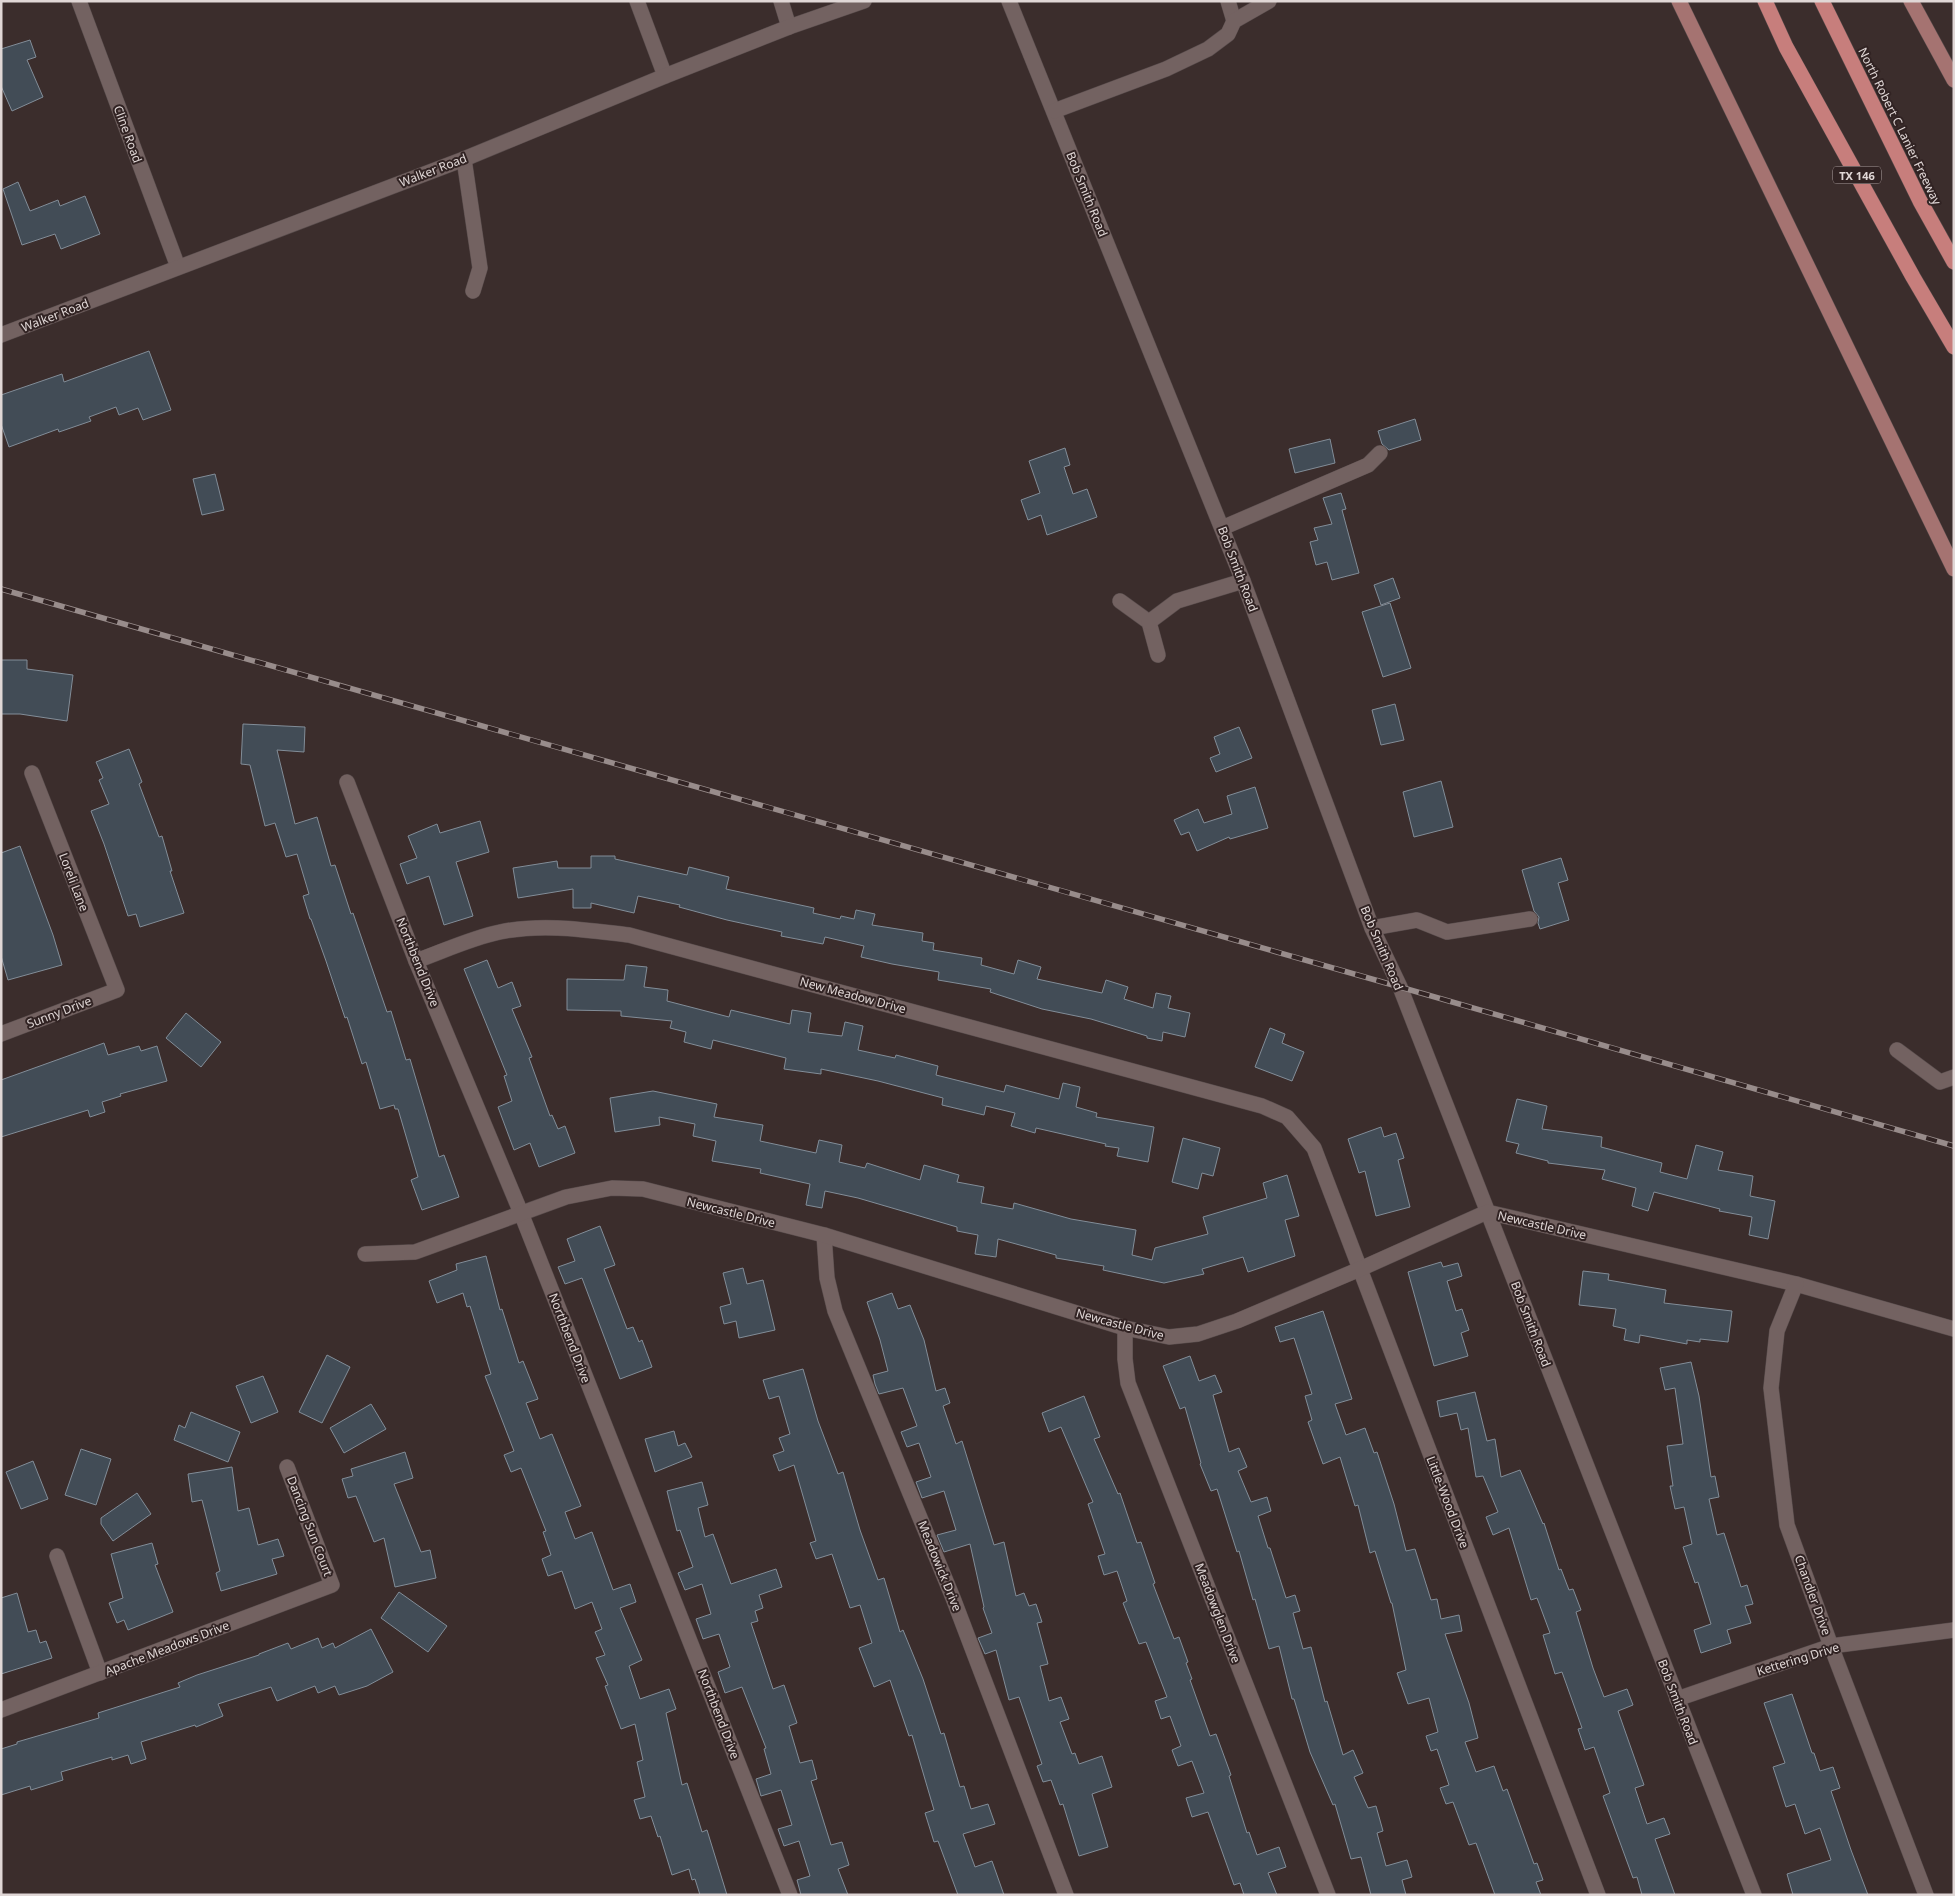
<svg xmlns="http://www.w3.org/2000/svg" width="1955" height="1896" font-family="'Noto Sans',sans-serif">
  <rect width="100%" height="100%" fill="#3b2d2c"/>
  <g fill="#424c56" stroke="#828d98">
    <polygon points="30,40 36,57 27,60 43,97 12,111 1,86 1,49"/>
    <polygon points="18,182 30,211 58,200 60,206 85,196 100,234 61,249 55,234 22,245 3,189"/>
    <polygon points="149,351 171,410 143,420 138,408 119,415 116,407 89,417 91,421 59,432 58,429 9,447 1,424 1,395 62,374 64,382"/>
    <polygon points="1415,419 1421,440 1389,450 1382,444 1378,431"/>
    <polygon points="1330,439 1335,463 1295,473 1289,449"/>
    <polygon points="1065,448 1070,465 1064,467 1073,494 1087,489 1097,517 1047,535 1041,515 1028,520 1021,500 1040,493 1029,461"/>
    <polygon points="215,474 224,510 202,515 193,479"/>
    <polygon points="1341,493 1346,509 1342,510 1359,573 1332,580 1327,562 1316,565 1310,542 1318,540 1314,528 1332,524 1323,498"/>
    <polygon points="1393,578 1400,598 1381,605 1374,585"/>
    <polygon points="1390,603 1411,668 1383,677 1362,612"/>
    <polygon points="1,660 27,660 27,669 73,675 67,721 20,714 1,714"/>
    <polygon points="1395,704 1404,740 1381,745 1372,710"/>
    <polygon points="243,724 305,727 304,752 277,750 295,824 317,817 331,866 335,865 351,914 353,913 387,1012 391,1011 406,1060 410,1059 439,1157 444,1155 459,1197 422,1210 411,1180 418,1177 398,1109 395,1109 394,1105 380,1109 366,1062 362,1064 347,1017 345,1018 326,961 311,919 310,919 303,896 309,894 297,854 286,857 275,823 265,826 250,765 241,764"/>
    <polygon points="1239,727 1252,758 1216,772 1210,758 1220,754 1214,737"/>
    <polygon points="129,749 142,782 139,784 159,837 162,836 172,871 170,871 184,913 140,927 136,914 128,916 104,844 91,811 109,804 99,780 103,778 96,762"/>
    <polygon points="1441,781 1453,827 1414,837 1403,792"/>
    <polygon points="1255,787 1268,828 1230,839 1229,837 1197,851 1189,832 1181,835 1174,820 1198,809 1204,823 1232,814 1227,796"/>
    <polygon points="480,821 489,852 456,862 473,916 444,925 429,876 407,884 400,864 417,858 408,836 437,824 440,833"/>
    <polygon points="20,846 53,935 62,965 8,980 1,956 1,853"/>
    <polygon points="591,856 615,856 615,859 687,875 689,867 729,877 726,889 814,908 813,913 840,919 841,916 854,919 856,910 875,914 872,925 923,933 922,941 934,943 933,950 982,958 981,965 1014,974 1018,960 1041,967 1037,979 1102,993 1106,980 1128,987 1124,999 1153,1008 1156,993 1171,996 1168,1008 1190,1013 1185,1037 1163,1032 1162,1041 1147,1038 1147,1036 1091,1019 1042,1009 990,992 991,989 938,980 939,972 892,964 861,957 864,946 825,937 823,944 781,936 782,932 727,920 679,907 680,905 638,896 634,913 591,903 591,908 573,908 573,889 518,898 513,868 557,861 558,868 591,868"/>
    <polygon points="1561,858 1568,880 1558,883 1569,920 1540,929 1538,923 1539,917 1534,911 1522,870"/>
    <polygon points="487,960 498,988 512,982 521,1006 512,1009 532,1057 529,1058 550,1116 552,1115 558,1129 565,1126 575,1153 539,1167 530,1143 514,1150 498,1107 512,1101 504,1076 507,1075 464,969"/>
    <polygon points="626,965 647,967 644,987 668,990 667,1001 729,1017 731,1010 790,1024 792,1010 811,1013 808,1032 842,1036 845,1022 863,1026 858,1050 895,1058 896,1055 938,1066 936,1075 1004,1092 1006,1085 1059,1099 1063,1083 1080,1087 1076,1107 1097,1113 1096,1117 1154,1127 1148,1162 1117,1156 1119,1148 1105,1146 1106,1144 1036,1128 1035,1133 1011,1126 1015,1113 986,1106 984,1115 942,1105 943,1098 878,1081 821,1069 821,1074 784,1069 786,1058 713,1040 711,1049 684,1042 686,1032 670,1028 672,1021 621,1016 621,1011 567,1010 567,979 624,980"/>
    <polygon points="186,1013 221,1042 201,1067 166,1038"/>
    <polygon points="1270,1028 1285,1034 1282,1043 1304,1052 1292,1081 1255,1067"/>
    <polygon points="104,1043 108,1055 139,1046 141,1051 157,1046 167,1081 120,1094 121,1096 102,1102 105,1112 90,1117 88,1110 1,1137 1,1080"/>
    <polygon points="653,1091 717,1104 714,1117 763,1125 760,1141 816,1153 819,1140 842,1145 839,1162 865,1168 867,1163 920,1180 924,1165 959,1175 957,1182 984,1187 981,1203 1013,1209 1014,1203 1071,1219 1136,1230 1132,1255 1152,1260 1155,1248 1208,1234 1203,1217 1267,1198 1263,1183 1287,1175 1299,1216 1285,1220 1295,1256 1248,1272 1243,1257 1202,1269 1204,1274 1164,1283 1103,1270 1104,1266 1056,1258 1056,1255 998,1239 996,1257 975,1254 978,1235 957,1231 957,1227 858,1198 825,1191 822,1208 806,1205 810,1184 760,1173 761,1169 712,1161 716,1141 693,1136 695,1124 659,1117 660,1125 615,1132 610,1098"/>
    <polygon points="1517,1099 1547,1106 1542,1129 1602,1137 1601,1147 1662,1163 1660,1172 1687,1179 1696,1145 1723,1152 1718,1170 1753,1176 1750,1196 1775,1201 1768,1239 1749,1235 1752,1217 1719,1211 1720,1209 1654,1192 1648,1211 1632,1206 1636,1188 1602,1179 1605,1170 1548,1163 1548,1161 1516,1153 1519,1144 1506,1141"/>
    <polygon points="1381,1127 1384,1137 1396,1133 1404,1158 1398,1160 1410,1207 1376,1216 1365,1171 1359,1173 1348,1139"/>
    <polygon points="1183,1138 1220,1148 1213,1176 1202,1173 1198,1189 1172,1182"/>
    <polygon points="600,1226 615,1265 604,1269 627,1329 633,1327 639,1342 642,1340 652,1367 620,1379 582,1278 565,1284 558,1267 575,1261 567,1239"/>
    <polygon points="486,1256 500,1310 502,1309 519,1363 523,1361 538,1399 526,1403 540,1439 552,1434 581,1506 565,1512 575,1539 592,1532 613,1590 630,1584 636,1602 620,1608 642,1660 629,1666 640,1699 669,1689 676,1709 666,1713 682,1785 687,1783 702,1832 707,1830 727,1895 700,1895 695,1879 692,1880 689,1869 672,1875 660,1836 658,1837 651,1816 640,1819 634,1800 645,1797 637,1762 643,1760 635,1724 621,1729 605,1686 608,1685 596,1658 605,1655 595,1632 602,1629 592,1602 575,1609 562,1571 548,1576 542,1559 551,1555 543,1532 546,1531 521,1468 511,1472 504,1455 514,1451 485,1376 491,1374 470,1306 467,1307 463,1293 437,1303 429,1281 457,1270 456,1264"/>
    <polygon points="1441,1262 1443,1267 1458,1263 1462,1276 1447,1281 1456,1311 1462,1309 1469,1330 1461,1333 1468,1356 1434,1366 1408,1272"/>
    <polygon points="743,1268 747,1284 763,1280 775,1330 739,1338 736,1321 724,1324 720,1307 731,1304 723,1273"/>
    <polygon points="1583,1271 1609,1274 1608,1280 1666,1290 1664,1303 1732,1311 1728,1342 1700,1339 1700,1342 1687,1340 1687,1344 1640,1335 1639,1343 1624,1340 1626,1329 1613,1326 1616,1309 1579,1305"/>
    <polygon points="892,1293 898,1309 910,1305 924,1340 936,1391 945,1388 950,1403 943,1406 956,1444 962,1441 994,1545 1004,1542 1016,1596 1024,1593 1029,1606 1036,1604 1042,1622 1037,1623 1048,1664 1040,1666 1049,1701 1061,1697 1069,1719 1060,1722 1072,1754 1075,1753 1079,1764 1102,1756 1112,1787 1092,1794 1108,1847 1079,1856 1063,1804 1060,1805 1051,1780 1043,1782 1037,1766 1042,1764 1019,1697 1009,1700 996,1650 985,1654 978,1638 992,1633 983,1608 984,1607 970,1544 944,1552 937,1535 956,1530 944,1491 922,1498 916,1482 931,1477 919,1443 907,1447 901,1432 917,1426 903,1388 879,1394 875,1384 873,1375 888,1371 880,1340 867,1302"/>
    <polygon points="1323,1311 1352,1399 1335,1404 1346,1435 1365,1428 1374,1453 1377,1452 1394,1504 1406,1551 1415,1549 1431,1600 1437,1599 1441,1619 1459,1615 1462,1631 1445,1634 1469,1703 1478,1738 1465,1742 1476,1772 1494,1766 1503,1791 1507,1789 1534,1864 1537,1863 1543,1880 1536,1882 1541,1895 1495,1895 1476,1843 1469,1845 1453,1802 1446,1804 1440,1788 1449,1785 1437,1749 1431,1751 1426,1736 1438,1732 1429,1698 1408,1704 1397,1673 1406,1670 1392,1603 1391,1603 1375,1551 1370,1553 1358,1505 1355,1506 1340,1457 1323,1464 1308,1422 1312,1420 1305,1396 1312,1394 1294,1338 1280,1342 1275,1327"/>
    <polygon points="327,1355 350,1367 322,1423 299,1412"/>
    <polygon points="1190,1356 1199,1381 1215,1375 1222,1392 1213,1395 1229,1452 1239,1448 1247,1467 1238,1471 1251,1502 1267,1497 1271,1511 1258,1516 1268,1548 1270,1548 1286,1598 1295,1595 1300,1611 1293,1613 1303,1649 1311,1647 1325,1702 1327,1701 1343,1755 1353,1750 1363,1773 1354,1777 1368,1808 1376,1806 1383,1831 1377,1833 1386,1866 1407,1860 1412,1877 1402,1880 1406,1895 1371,1895 1361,1857 1351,1859 1335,1804 1333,1805 1310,1752 1294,1699 1292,1699 1279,1646 1269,1649 1255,1599 1253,1600 1239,1551 1237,1552 1217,1489 1211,1491 1200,1464 1201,1463 1185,1407 1180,1409 1163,1366"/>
    <polygon points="1691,1362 1699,1396 1711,1477 1715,1476 1719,1497 1709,1499 1717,1535 1724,1533 1741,1587 1747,1585 1753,1604 1745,1606 1751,1623 1727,1630 1731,1643 1701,1653 1694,1630 1711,1624 1698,1582 1695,1583 1683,1547 1692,1544 1684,1507 1675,1509 1670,1486 1673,1486 1667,1446 1683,1444 1675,1388 1665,1390 1660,1368"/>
    <polygon points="803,1369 818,1421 838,1474 843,1472 860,1530 878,1580 884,1578 900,1632 903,1630 923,1679 941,1734 944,1733 960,1787 964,1786 971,1809 988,1804 995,1824 963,1834 975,1867 992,1861 1004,1895 958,1895 938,1841 934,1842 925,1813 934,1810 912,1735 909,1736 890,1680 874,1687 859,1648 872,1643 860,1605 850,1608 832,1554 816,1559 810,1543 816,1541 794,1465 779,1471 773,1455 784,1451 779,1438 790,1434 779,1396 769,1399 763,1380"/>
    <polygon points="263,1376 278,1412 251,1423 236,1386"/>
    <polygon points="1475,1392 1487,1441 1495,1439 1501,1477 1520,1470 1543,1524 1544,1523 1559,1570 1561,1569 1569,1590 1573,1589 1581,1610 1576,1612 1593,1668 1604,1697 1627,1689 1633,1705 1618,1711 1644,1785 1635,1788 1647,1824 1664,1818 1670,1834 1655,1839 1675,1895 1642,1895 1637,1877 1633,1878 1603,1796 1610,1793 1594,1747 1585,1750 1578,1729 1582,1728 1562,1672 1555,1674 1543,1635 1550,1633 1537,1598 1531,1600 1509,1528 1493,1535 1486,1517 1498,1512 1483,1476 1476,1477 1468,1428 1461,1430 1457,1413 1440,1417 1437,1401"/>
    <polygon points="1084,1396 1100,1437 1094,1439 1118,1494 1120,1493 1137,1543 1141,1542 1155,1583 1153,1584 1174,1639 1179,1637 1188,1662 1186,1663 1192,1679 1190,1680 1210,1736 1216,1734 1231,1775 1229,1776 1247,1833 1249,1832 1257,1855 1279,1847 1286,1867 1268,1873 1277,1895 1244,1895 1240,1883 1234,1885 1208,1812 1192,1817 1186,1798 1204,1793 1192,1761 1178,1766 1172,1750 1181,1746 1170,1716 1161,1719 1155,1701 1167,1697 1146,1642 1139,1644 1123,1603 1127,1601 1117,1571 1104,1575 1098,1556 1105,1554 1088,1504 1093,1502 1061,1427 1049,1432 1042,1413"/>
    <polygon points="371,1404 386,1429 344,1453 330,1428"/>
    <polygon points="191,1412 240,1432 228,1462 174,1440 179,1425 185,1428"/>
    <polygon points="674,1431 678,1446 685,1443 692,1457 655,1472 645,1439"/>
    <polygon points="81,1449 111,1459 96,1505 65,1495"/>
    <polygon points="405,1452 413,1478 394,1484 421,1552 430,1550 436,1578 395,1587 384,1538 374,1542 356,1496 348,1498 342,1479 353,1476 351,1469"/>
    <polygon points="33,1461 48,1499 21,1509 6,1472"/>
    <polygon points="232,1467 238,1511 249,1508 258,1545 278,1539 284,1556 272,1559 277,1574 221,1591 216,1573 220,1571 202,1500 192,1502 188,1474"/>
    <polygon points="702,1482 708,1505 698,1508 705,1537 713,1534 731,1584 776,1569 782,1587 759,1595 763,1608 755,1611 758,1621 751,1623 773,1689 784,1685 797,1723 789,1726 800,1763 812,1760 817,1779 811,1781 831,1845 842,1842 849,1865 838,1869 848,1895 801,1895 797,1880 810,1876 799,1841 784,1846 778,1829 792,1825 781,1790 761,1796 756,1779 771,1774 764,1749 766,1748 742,1687 725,1693 718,1672 730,1667 719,1634 703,1639 696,1619 711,1614 702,1584 685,1590 678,1573 693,1567 680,1530 677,1531 667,1491"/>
    <polygon points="137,1493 151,1514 113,1541 101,1524 101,1518"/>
    <polygon points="152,1543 158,1564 155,1565 173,1612 128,1630 124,1620 117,1623 109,1603 123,1598 111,1554"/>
    <polygon points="399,1592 447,1626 428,1652 381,1618"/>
    <polygon points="17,1593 28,1632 36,1630 40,1643 46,1641 52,1658 1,1674 1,1598"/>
    <polygon points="371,1629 393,1672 367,1686 339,1695 335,1686 318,1693 315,1686 277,1701 271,1687 218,1704 223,1716 196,1727 195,1725 141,1742 146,1759 131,1764 128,1755 112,1760 112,1757 61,1772 63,1780 31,1790 30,1786 1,1795 1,1749 17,1744 17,1742 99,1718 98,1713 180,1687 178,1683 197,1675 259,1655 259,1654 288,1643 291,1649 318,1638 322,1648 333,1643 335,1648"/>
    <polygon points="1792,1694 1812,1753 1814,1753 1820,1771 1833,1767 1840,1788 1831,1791 1851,1850 1868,1895 1793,1895 1787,1874 1831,1860 1820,1828 1805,1834 1795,1804 1786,1807 1773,1767 1785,1763 1764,1703"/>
  </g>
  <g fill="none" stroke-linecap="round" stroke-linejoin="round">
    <defs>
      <g id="minor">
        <polyline points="79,1 178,267"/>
        <polyline points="637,1 665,76"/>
        <polyline points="781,1 789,27"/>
        <polyline points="1009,1 1243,581 1372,928 1400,987 1754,1895"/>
        <polyline points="1228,1 1234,21"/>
        <polyline points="1054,111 1166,69 1208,49 1228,34 1234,21 1269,1"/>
        <polyline points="464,159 480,268 473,291"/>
        <polyline points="1,335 464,159 665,76 789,27 864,1"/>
        <polyline points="1222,528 1368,465 1380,453"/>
        <polyline points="1120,601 1149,622 1158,655"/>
        <polyline points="1149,622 1177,601 1243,581"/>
        <polyline points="347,782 416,961 521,1213 790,1895"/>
        <polyline points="1372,928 1417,920 1447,932 1530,919"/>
        <path d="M 416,961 C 444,951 471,938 500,932 C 543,923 586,930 629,935 L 1262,1106 L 1287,1117 L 1314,1148 L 1598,1895"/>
        <polyline points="1,1034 117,990 32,773"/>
        <polyline points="1897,1050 1940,1082 1954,1077"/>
        <polyline points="824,1235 827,1278 835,1311 953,1598 1066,1895"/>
        <polyline points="365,1254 415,1252 566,1197 612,1188 643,1189 824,1235 1125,1328 1169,1337 1198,1334 1237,1321 1360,1269 1487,1212 1796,1284 1954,1329"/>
        <polyline points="1796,1284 1777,1331 1771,1388 1787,1525 1831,1646 1926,1895"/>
        <polyline points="1125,1328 1125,1359 1128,1383 1328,1895"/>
        <polyline points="57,1556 100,1673"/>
        <polyline points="1677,1699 1831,1646 1954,1630"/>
        <polyline points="1,1710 332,1585 287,1467"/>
      </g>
      <g id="major">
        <polyline points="1679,1 1954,569"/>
        <polyline points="1911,1 1954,80"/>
      </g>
      <g id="highway">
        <polyline points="1765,1 1786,47 1913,277 1954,347"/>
        <polyline points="1822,1 1920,201 1954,262"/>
      </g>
    </defs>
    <use href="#minor" stroke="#574b4b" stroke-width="16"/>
    <use href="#major" stroke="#574b4b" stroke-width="16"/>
    <use href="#highway" stroke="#574b4b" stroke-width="16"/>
    <use href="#minor" stroke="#736261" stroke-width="15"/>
    <use href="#major" stroke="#a57371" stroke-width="15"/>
    <use href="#highway" stroke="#c77e7c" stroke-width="15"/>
    <defs>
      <polyline id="rail" points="1,589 1400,987 1954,1146"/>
    </defs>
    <use href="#rail" stroke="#988c8b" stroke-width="5.5"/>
    <use href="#rail" stroke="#312323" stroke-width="4" stroke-dasharray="11" stroke-linecap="butt"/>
  </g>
  <g text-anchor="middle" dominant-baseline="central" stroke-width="4" stroke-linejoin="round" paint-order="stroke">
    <rect fill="#312323" stroke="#aca1a0" stroke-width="1" x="1833" y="166.5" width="48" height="17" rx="4"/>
    <g font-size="11" font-weight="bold" fill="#e0d7d6">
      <text x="1857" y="175">TX 146</text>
    </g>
    <g font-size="12" fill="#e0d7d6" stroke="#312323">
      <text transform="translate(1900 126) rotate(64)">North Robert C Lanier Freeway</text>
      <text transform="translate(128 134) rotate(70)">Cline Road</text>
      <text transform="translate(433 170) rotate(-21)">Walker Road</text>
      <text transform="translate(1087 194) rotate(68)">Bob Smith Road</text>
      <text transform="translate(55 315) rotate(-21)">Walker Road</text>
      <text transform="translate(1238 569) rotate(69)">Bob Smith Road</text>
      <text transform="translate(74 882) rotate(69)">Loreli Lane</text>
      <text transform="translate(1382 948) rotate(67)">Bob Smith Road</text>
      <text transform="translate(418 962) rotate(68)">Northbend Drive</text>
      <text transform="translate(853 995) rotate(15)">New Meadow Drive</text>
      <text transform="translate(59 1012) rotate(-21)">Sunny Drive</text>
      <text transform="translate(731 1212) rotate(14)">Newcastle Drive</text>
      <text transform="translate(1542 1225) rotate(13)">Newcastle Drive</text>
      <text transform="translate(1120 1324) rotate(15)">Newcastle Drive</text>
      <text transform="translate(1531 1324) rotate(69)">Bob Smith Road</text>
      <text transform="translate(570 1338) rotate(69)">Northbend Drive</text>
      <text transform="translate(1448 1502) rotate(69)">Little-Wood Drive</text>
      <text transform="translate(310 1526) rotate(69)">Dancing Sun Court</text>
      <text transform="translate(940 1566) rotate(68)">Meadowick Drive</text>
      <text transform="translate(1813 1595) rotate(70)">Chandler Drive</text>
      <text transform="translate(1218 1613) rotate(69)">Meadowglen Drive</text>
      <text transform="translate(167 1648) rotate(-21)">Apache Meadows Drive</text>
      <text transform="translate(1798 1659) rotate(-17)">Kettering Drive</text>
      <text transform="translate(1678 1702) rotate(69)">Bob Smith Road</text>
      <text transform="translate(719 1714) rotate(69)">Northbend Drive</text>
    </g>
  </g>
  <rect width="1955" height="1896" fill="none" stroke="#e0d7d6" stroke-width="5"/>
</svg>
